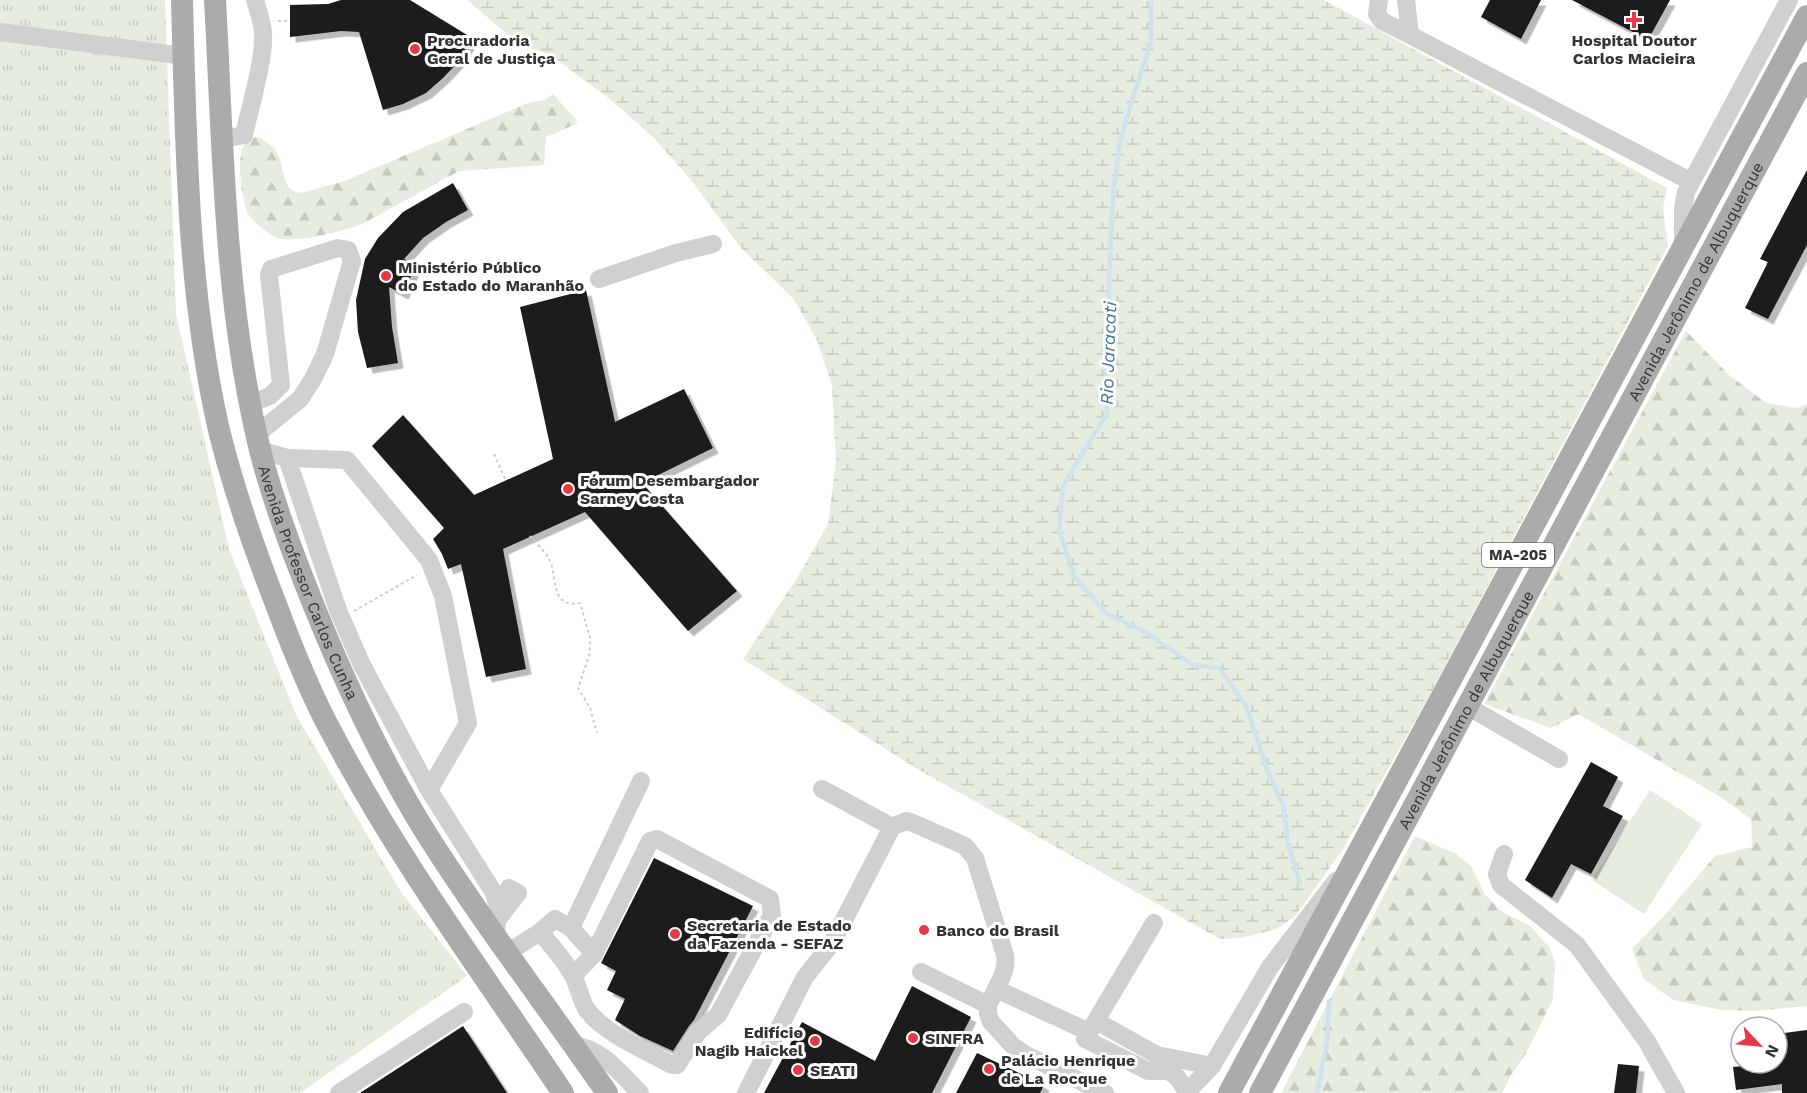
<svg xmlns="http://www.w3.org/2000/svg" width="1807" height="1093" font-family="'Work Sans',sans-serif">
  <defs>
    <pattern id="grass-tufts" width="24" height="20" patternUnits="userSpaceOnUse" patternTransform="scale(1.5)"><rect width="24" height="20" fill="#e6ecdf"/><path d="M3 7l-1-3M5 7V3M7 7l1-3M15 17l-1-3M17 17v-4M19 17l1-3" fill="none" stroke="#c6cbc0"/></pattern>
    <pattern id="forest-firs" width="22" height="20" patternUnits="userSpaceOnUse" patternTransform="scale(1.5)"><rect width="22" height="20" fill="#e6ecdf"/><path d="M5 1l3.5 6h-7zM16 11l3.5 6h-7z" fill="#c6cbc0"/></pattern>
    <pattern id="wetland-marsh" width="20" height="14" patternUnits="userSpaceOnUse" patternTransform="scale(1.5)"><rect width="20" height="14" fill="#e6ecdf"/><path d="M1 5h8M5 5V1M11 12h8M15 12V8" fill="none" stroke="#c6cbc0"/></pattern>
    <filter id="shadow"><feDropShadow dx="5.5" dy="5.5" stdDeviation="0" flood-color="#0004"/></filter>
  </defs>
  <rect width="100%" height="100%" fill="#fff"/>
  <polygon fill="url(#grass-tufts)" points="0,0 165,0 176,314 229,549 296,715 401,892 467,976 300,1093 0,1093"/>
  <g fill="url(#forest-firs)">
    <path d="M 553,94 L 577,121 L 576,124 L 546,137 L 544,165 L 459,171 L 362,224 C 345,231 298,242 281,239 C 273,238 253,222 249,215 C 241,201 231,137 256,137 C 261,137 264,140 268,143 C 271,146 275,149 277,153 C 286,167 279,190 301,193 L 342,182 L 528,103 L 545,100 Z"/>
    <polygon points="1686,331 1729,375 1766,403 1797,408 1807,404 1807,1006 1755,1011 1722,1010 1673,1000 1644,979 1632,949 1664,916 1715,856 1752,847 1751,819 1719,796 1578,714 1551,728 1484,704"/>
    <polygon points="1415,836 1456,854 1471,866 1485,895 1504,913 1529,925 1550,948 1555,963 1553,999 1526,1053 1511,1075 1502,1093 1281,1093"/>
  </g>
  <polygon fill="url(#wetland-marsh)" points="467,0 1324,0 1667,188 1663,208 1668,246 1429,696 1343,849 1296,915 1277,929 1239,938 1220,939 919,770 743,659 797,578 828,524 836,462 832,385 817,340 793,298 741,248 692,181 654,138 611,100 549,54 520,45"/>
  <polygon fill="#e6ecdf" points="1650,790 1702,824 1644,914 1592,880"/>
  <g fill="none" stroke-linecap="round" stroke-linejoin="round">
    <g stroke="#cfe2ee" stroke-width="4.5">
      <polyline points="1151,0 1151,42 1132,100 1120,142 1113,193 1106,349 1107,413 1063,486 1059,530 1074,576 1106,613 1147,633 1193,665 1219,668 1246,706 1267,769 1284,808 1288,843 1300,883"/>
      <polyline points="1317,1093 1327,1043 1329,1001"/>
    </g>
  </g>
  <g fill="#1a1a1a" filter="url(#shadow)">
    <polygon points="341,0 410,0 472,38 460,60 443,78 426,93 403,104 383,110 359,32 341,31 290,37 290,5 328,4"/>
    <polygon points="1490,0 1541,0 1521,39 1481,17"/>
    <polygon points="1572,0 1670,0 1648,40"/>
    <polygon points="1807,170 1807,245 1768,319 1745,308 1768,262 1760,259"/>
    <polygon points="453,183 468,210 446,222 423,238 404,259 416,265 403,294 389,287 392,327 398,363 367,368 358,332 356,300 365,259 378,238 403,212"/>
    <polygon points="586,290 615,422 684,389 713,448 642,483 737,591 688,631 585,512 503,549 526,669 486,677 461,564 448,569 442,554 433,539 444,528 372,446 403,415 474,495 553,459 520,307"/>
    <polygon points="1591,762 1618,777 1603,806 1623,816 1591,874 1571,864 1552,898 1525,880"/>
    <polygon points="654,858 753,906 694,1020 689,1026 673,1051 640,1036 615,1020 625,999 607,990 616,971 601,963"/>
    <polygon points="912,986 971,1017 932,1093 764,1093 802,1022 875,1061"/>
    <polygon points="463,1026 507,1093 360,1093"/>
    <polygon points="1807,1030 1807,1093 1782,1093 1782,1084 1736,1090 1733,1067 1777,1063 1777,1034"/>
    <polygon points="977,1053 1044,1085 1040,1093 956,1093"/>
    <polygon points="1618,1064 1639,1066 1636,1093 1614,1093"/>
  </g>
  <g fill="none" stroke-linecap="round" stroke-linejoin="round">
    <g stroke="#cdcdcd" stroke-width="2" stroke-dasharray="3 3" stroke-linecap="butt">
      <polyline points="278,21 290,21"/>
      <polyline points="494,454 506,481"/>
      <path d="M 530,536 C 536,543 545,551 549,559 C 558,575 549,609 580,603 L 590,637 L 590,653 L 578,688 L 590,708 L 597,733"/>
      <polyline points="354,611 417,575"/>
    </g>
    <g stroke="#d0d0d0" stroke-width="18">
      <polyline points="1379,0 1377,14 1382,21 1410,35 1406,0"/>
      <polyline points="0,32 184,56"/>
      <polyline points="1410,35 1690,181"/>
      <path d="M 222,139 L 244,135 C 250,107 265,58 263,32 C 262,21 258,10 255,0"/>
      <polyline points="1683,247 1683,208 1686,192 1789,0"/>
      <polyline points="599,279 676,253 713,244"/>
      <polyline points="250,404 270,396 281,385 269,275 271,269 338,248 348,250 352,261 325,354 313,379 300,399 256,435"/>
      <polyline points="260,450 287,458 347,460 429,560 443,596 468,723 429,790 494,893 498,907 496,936"/>
      <polyline points="287,458 338,610 362,665 429,790"/>
      <polyline points="1467,706 1559,759"/>
      <polyline points="822,789 892,827"/>
      <polyline points="1504,854 1497,874 1501,885 1577,945 1646,1040 1676,1093"/>
      <polyline points="498,919 518,893 509,888"/>
      <polyline points="1154,923 1085,1039 1148,1071 1166,1071 1172,1073 1177,1077 1187,1092"/>
      <polyline points="571,928 641,781"/>
      <path d="M 540,932 C 551,945 565,960 573,976 C 579,987 580,999 587,1010 C 605,1034 647,1051 672,1065 L 677,1065 L 698,1032 L 718,1015 L 772,915 L 770,899 L 657,839 L 650,841 L 594,954 L 573,976"/>
      <polyline points="507,953 540,932 555,919 571,928 594,954"/>
      <polyline points="921,972 988,1005"/>
      <polyline points="996,989 988,1005 988,1014 991,1022 1014,1047 1026,1055 1105,1093"/>
      <polyline points="1096,1021 1157,1055 1212,1066"/>
      <path d="M 573,1045 C 603,1049 620,1073 640,1093"/>
      <polyline points="339,1093 464,1012"/>
      <path d="M 746,1093 L 805,977 L 832,943 L 892,827 L 906,821 L 913,823 L 965,846 L 975,858 L 1005,955 C 1007,969 1002,977 996,989 L 1089,1032"/>
      <polyline points="1186,1093 1212,1066 1270,967 1336,881"/>
    </g>
    <g stroke="#ababab" stroke-width="22">
      <path d="M 182,0 C 186,142 187,287 218,426 C 233,489 254,548 277,607 C 293,650 310,693 332,733 C 398,859 484,975 563,1093"/>
      <path id="s1" d="M 215,0 C 223,145 224,291 256,433 C 267,484 285,533 304,581 C 338,668 377,754 426,833 C 482,922 547,1006 607,1093"/>
      <polyline points="1229,1093 1807,16"/>
      <path id="s2" d="M 1260,1093 L 1807,73"/>
    </g>
  </g>
  <g fill="#e63946" stroke="#fff" stroke-width="2">
    <path d="M1631 11h6v6h6v6h-6v6h-6v-6h-6v-6h6z"/>
    <circle cx="415" cy="49" r="6"/>
    <circle cx="386" cy="276" r="6"/>
    <circle cx="568" cy="489" r="6"/>
    <circle cx="924" cy="930" r="6"/>
    <circle cx="675" cy="934" r="6"/>
    <circle cx="913" cy="1038" r="6"/>
    <circle cx="815" cy="1041" r="6"/>
    <circle cx="989" cy="1069" r="6"/>
    <circle cx="798" cy="1070" r="6"/>
  </g>
  <g text-anchor="middle" dominant-baseline="central" stroke-width="6" stroke-linejoin="round" paint-order="stroke">
    <rect fill="#fff" stroke="#707070" stroke-width="1.5" x="1482" y="543" width="72" height="24" rx="4.5"/>
    <g font-size="15" font-weight="bold" fill="#333">
      <text x="1518" y="555">MA-205</text>
    </g>
    <g font-size="16" font-weight="bold" fill="#333" stroke="#fff" text-anchor="start">
      <text x="427" y="40">Procuradoria<tspan x="427" dy="18">Geral de Justiça</tspan></text>
      <text x="1634" y="40" text-anchor="middle">Hospital Doutor<tspan x="1634" dy="18">Carlos Macieira</tspan></text>
      <text x="398" y="267">Ministério Público<tspan x="398" dy="18">do Estado do Maranhão</tspan></text>
      <text x="580" y="480">Fórum Desembargador<tspan x="580" dy="18">Sarney Costa</tspan></text>
      <text x="687" y="925">Secretaria de Estado<tspan x="687" dy="18">da Fazenda - SEFAZ</tspan></text>
      <text x="936" y="930">Banco do Brasil</text>
      <text x="803" y="1032" text-anchor="end">Edifício<tspan x="803" dy="18">Nagib Haickel</tspan></text>
      <text x="925" y="1038">SINFRA</text>
      <text x="1001" y="1060">Palácio Henrique<tspan x="1001" dy="18">de La Rocque</tspan></text>
      <text x="810" y="1070">SEATI</text>
    </g>
    <g font-size="16" fill="#333" stroke="#fff">
      <text stroke="none"><textPath href="#s2" startOffset="921">Avenida Jerônimo de Albuquerque</textPath></text>
      <text stroke="none"><textPath href="#s1" startOffset="594">Avenida Professor Carlos Cunha</textPath></text>
      <text stroke="none"><textPath href="#s2" startOffset="435">Avenida Jerônimo de Albuquerque</textPath></text>
    </g>
    <g font-size="18" font-style="italic" fill="#3f7597" stroke="#fff">
      <text transform="translate(1108 353) rotate(-88)">Rio Jaracati</text>
    </g>
  </g>
  <g transform="translate(1759 1045) rotate(116)"><circle r="28" fill="#ffffff" stroke="#adadad" stroke-width="1.5"/>
  <path d="M0-4.5L10 22L0 15L-10 22Z" fill="#e63946"/>
  <text y="-9" font-size="16" font-weight="bold" text-anchor="middle" fill="#333333">N</text>
  </g>
</svg>
